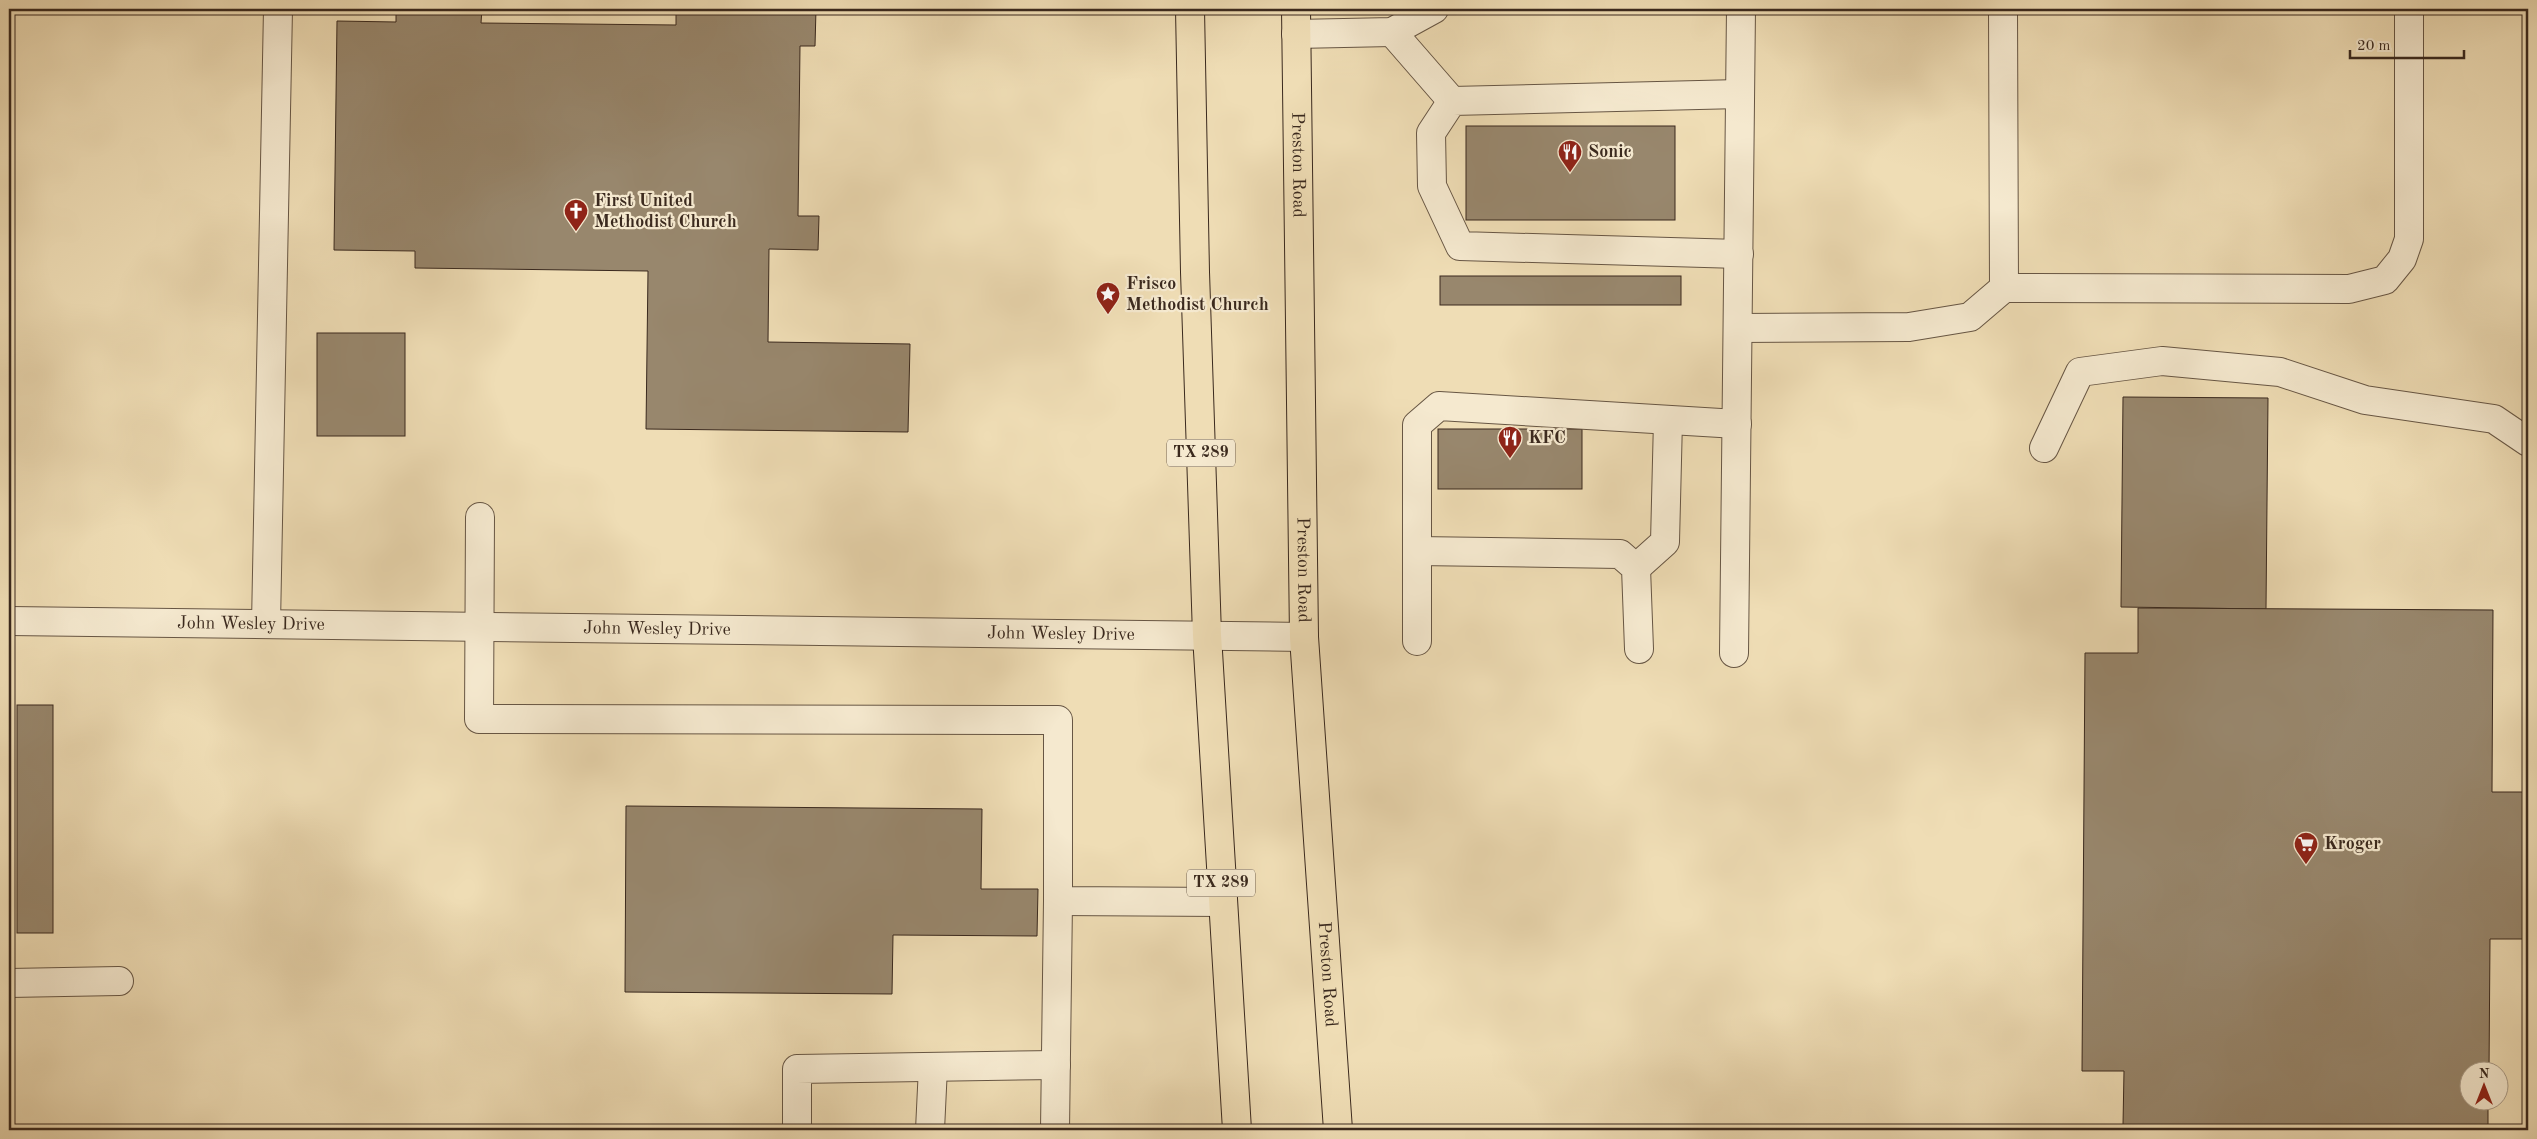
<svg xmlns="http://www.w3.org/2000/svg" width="2537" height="1139" font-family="'Old Standard TT',serif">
  <rect width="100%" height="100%" fill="#efddb5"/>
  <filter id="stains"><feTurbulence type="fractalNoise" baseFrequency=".004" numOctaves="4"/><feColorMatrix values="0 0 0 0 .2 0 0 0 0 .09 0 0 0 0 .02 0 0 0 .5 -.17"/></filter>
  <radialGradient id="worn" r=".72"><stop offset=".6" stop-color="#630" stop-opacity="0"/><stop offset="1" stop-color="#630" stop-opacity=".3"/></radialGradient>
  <g fill="#98876d" stroke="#3a291e">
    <polygon points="396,9 482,9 481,23 676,25 676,9 816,9 815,46 800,46 798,216 819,216 818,250 769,249 768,342 910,344 908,432 646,429 648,271 415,268 415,251 334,250 337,21 396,22"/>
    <rect x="1466" y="126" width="209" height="94"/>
    <rect x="1440" y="276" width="241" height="29"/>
    <rect x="317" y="333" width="88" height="103"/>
    <polygon points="2123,397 2268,398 2266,609 2121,607"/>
    <rect x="1438" y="429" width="144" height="60"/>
    <polygon points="2138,608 2493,610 2492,792 2528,792 2528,939 2490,939 2489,1072 2470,1072 2470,1102 2488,1102 2488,1127 2123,1125 2124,1071 2082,1071 2085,653 2138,653"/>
    <rect x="17" y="705" width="36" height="228"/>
    <polygon points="626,806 982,809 981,889 1038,889 1037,936 893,935 892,994 625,992"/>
  </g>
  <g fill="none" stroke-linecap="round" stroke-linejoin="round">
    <defs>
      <g id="minor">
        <polyline points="2003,9 2004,288 2349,289 2385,280 2402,259 2409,239 2409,9"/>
        <polyline points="1392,32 1452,101"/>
        <polyline points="1296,34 1392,32 1434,9"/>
        <polyline points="1739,254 1460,246 1432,186 1431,133 1452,101 1740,94"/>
        <polyline points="1738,328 1909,327 1970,317 2004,288"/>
        <polyline points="2044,448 2080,372 2162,361 2280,372 2365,400 2494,419 2528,442"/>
        <polyline points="480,517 479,719 1058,720 1058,901 1223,902"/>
        <polyline points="1417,551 1620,554 1636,568 1639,649"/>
        <polyline points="1636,568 1665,542 1668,420"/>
        <path id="s1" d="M 9,621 L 1304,637"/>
        <polyline points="266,624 278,9"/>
        <polyline points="1417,641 1417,425 1439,406 1737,424"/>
        <polyline points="1734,653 1741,9"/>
        <polyline points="9,983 119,981"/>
        <polyline points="797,1130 797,1069 1056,1065"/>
        <polyline points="930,1130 933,1067"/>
        <polyline points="1055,1130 1058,901"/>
      </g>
      <g id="major">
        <polyline points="1190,9 1195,272 1207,635 1237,1130"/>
        <path id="s2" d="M 1296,9 L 1304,637 L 1338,1130"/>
      </g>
    </defs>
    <use href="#minor" stroke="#675644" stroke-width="30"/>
    <use href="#major" stroke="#3a291e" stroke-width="30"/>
    <use href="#minor" stroke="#f5e9cf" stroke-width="28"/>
    <use href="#major" stroke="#efddb5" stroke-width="28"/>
  </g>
  <defs>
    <symbol id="restaurant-pin" viewBox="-11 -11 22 30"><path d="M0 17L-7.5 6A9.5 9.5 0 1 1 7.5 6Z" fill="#8f2418" stroke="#f5e9cf"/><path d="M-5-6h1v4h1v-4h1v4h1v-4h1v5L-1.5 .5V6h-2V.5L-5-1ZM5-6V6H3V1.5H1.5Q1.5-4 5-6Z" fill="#fff"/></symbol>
    <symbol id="church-pin" viewBox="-11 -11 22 30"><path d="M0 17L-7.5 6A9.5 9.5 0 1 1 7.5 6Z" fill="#8f2418" stroke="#f5e9cf"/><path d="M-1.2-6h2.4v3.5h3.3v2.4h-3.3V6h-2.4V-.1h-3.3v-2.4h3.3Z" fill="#fff"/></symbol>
    <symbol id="sight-pin" viewBox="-11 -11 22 30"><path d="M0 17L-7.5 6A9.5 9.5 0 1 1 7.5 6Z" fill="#8f2418" stroke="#f5e9cf"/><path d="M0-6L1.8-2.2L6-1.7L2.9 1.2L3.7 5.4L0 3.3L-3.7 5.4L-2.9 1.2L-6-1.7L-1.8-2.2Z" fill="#fff"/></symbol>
    <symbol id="supermarket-pin" viewBox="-11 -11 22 30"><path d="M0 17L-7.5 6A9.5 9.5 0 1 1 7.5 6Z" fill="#8f2418" stroke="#f5e9cf"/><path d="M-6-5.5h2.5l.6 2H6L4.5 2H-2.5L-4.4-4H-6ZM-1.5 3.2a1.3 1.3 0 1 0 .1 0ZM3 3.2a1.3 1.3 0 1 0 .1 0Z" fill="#fff"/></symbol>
  </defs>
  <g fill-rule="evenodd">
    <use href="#restaurant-pin" x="1556" y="138" width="28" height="38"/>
    <use href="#church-pin" x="562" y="197" width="28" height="38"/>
    <use href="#sight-pin" x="1094" y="280" width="28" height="38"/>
    <use href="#restaurant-pin" x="1496" y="424" width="28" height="38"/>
    <use href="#supermarket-pin" x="2292" y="830" width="28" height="38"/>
  </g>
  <g text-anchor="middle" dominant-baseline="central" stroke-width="4.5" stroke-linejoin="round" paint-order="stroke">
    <g fill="#f5e9cf" stroke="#726353" stroke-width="1">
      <rect x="1167" y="439.5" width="68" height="27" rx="4"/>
      <rect x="1187" y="869.5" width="68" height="27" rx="4"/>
    </g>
    <g font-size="16" font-weight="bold" fill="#3a291e">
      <text x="1201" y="453">TX 289</text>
      <text x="1221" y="883">TX 289</text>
    </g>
    <g font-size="18" font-weight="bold" fill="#3a291e" stroke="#f5e9cf" text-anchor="start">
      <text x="1588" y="152">Sonic</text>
      <text x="594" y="201">First United<tspan x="594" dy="21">Methodist Church</tspan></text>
      <text x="1126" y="284">Frisco<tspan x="1126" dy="21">Methodist Church</tspan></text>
      <text x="1528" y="438">KFC</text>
      <text x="2324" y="844">Kroger</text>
    </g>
    <g font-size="18" fill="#3a291e" stroke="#f5e9cf">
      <text stroke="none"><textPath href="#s2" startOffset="156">Preston Road</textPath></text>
      <text stroke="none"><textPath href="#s2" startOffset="561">Preston Road</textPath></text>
      <text stroke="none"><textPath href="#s1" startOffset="242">John Wesley Drive</textPath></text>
      <text stroke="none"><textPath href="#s1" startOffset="648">John Wesley Drive</textPath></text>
      <text stroke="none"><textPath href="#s1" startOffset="1052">John Wesley Drive</textPath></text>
      <text stroke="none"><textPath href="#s2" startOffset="966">Preston Road</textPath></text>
    </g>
  </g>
  <rect width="2537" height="1139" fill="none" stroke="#efddb5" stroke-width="30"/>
  <rect x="10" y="10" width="2517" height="1119" fill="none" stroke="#3a291e" stroke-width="2.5"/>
  <rect x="15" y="15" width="2507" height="1109" fill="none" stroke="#3a291e"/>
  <g transform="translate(2484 1086)"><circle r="24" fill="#f5e9cf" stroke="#aa9c88"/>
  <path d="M0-4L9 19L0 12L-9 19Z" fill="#8f2418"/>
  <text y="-8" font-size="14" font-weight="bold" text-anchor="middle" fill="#3a291e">N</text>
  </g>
  <path d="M2350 50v8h114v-8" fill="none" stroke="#3a291e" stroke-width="2.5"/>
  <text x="2357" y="50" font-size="15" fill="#3a291e" stroke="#f5e9cf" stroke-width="4" paint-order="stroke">20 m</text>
  <rect width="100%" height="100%" filter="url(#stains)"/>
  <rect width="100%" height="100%" fill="url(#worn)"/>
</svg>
